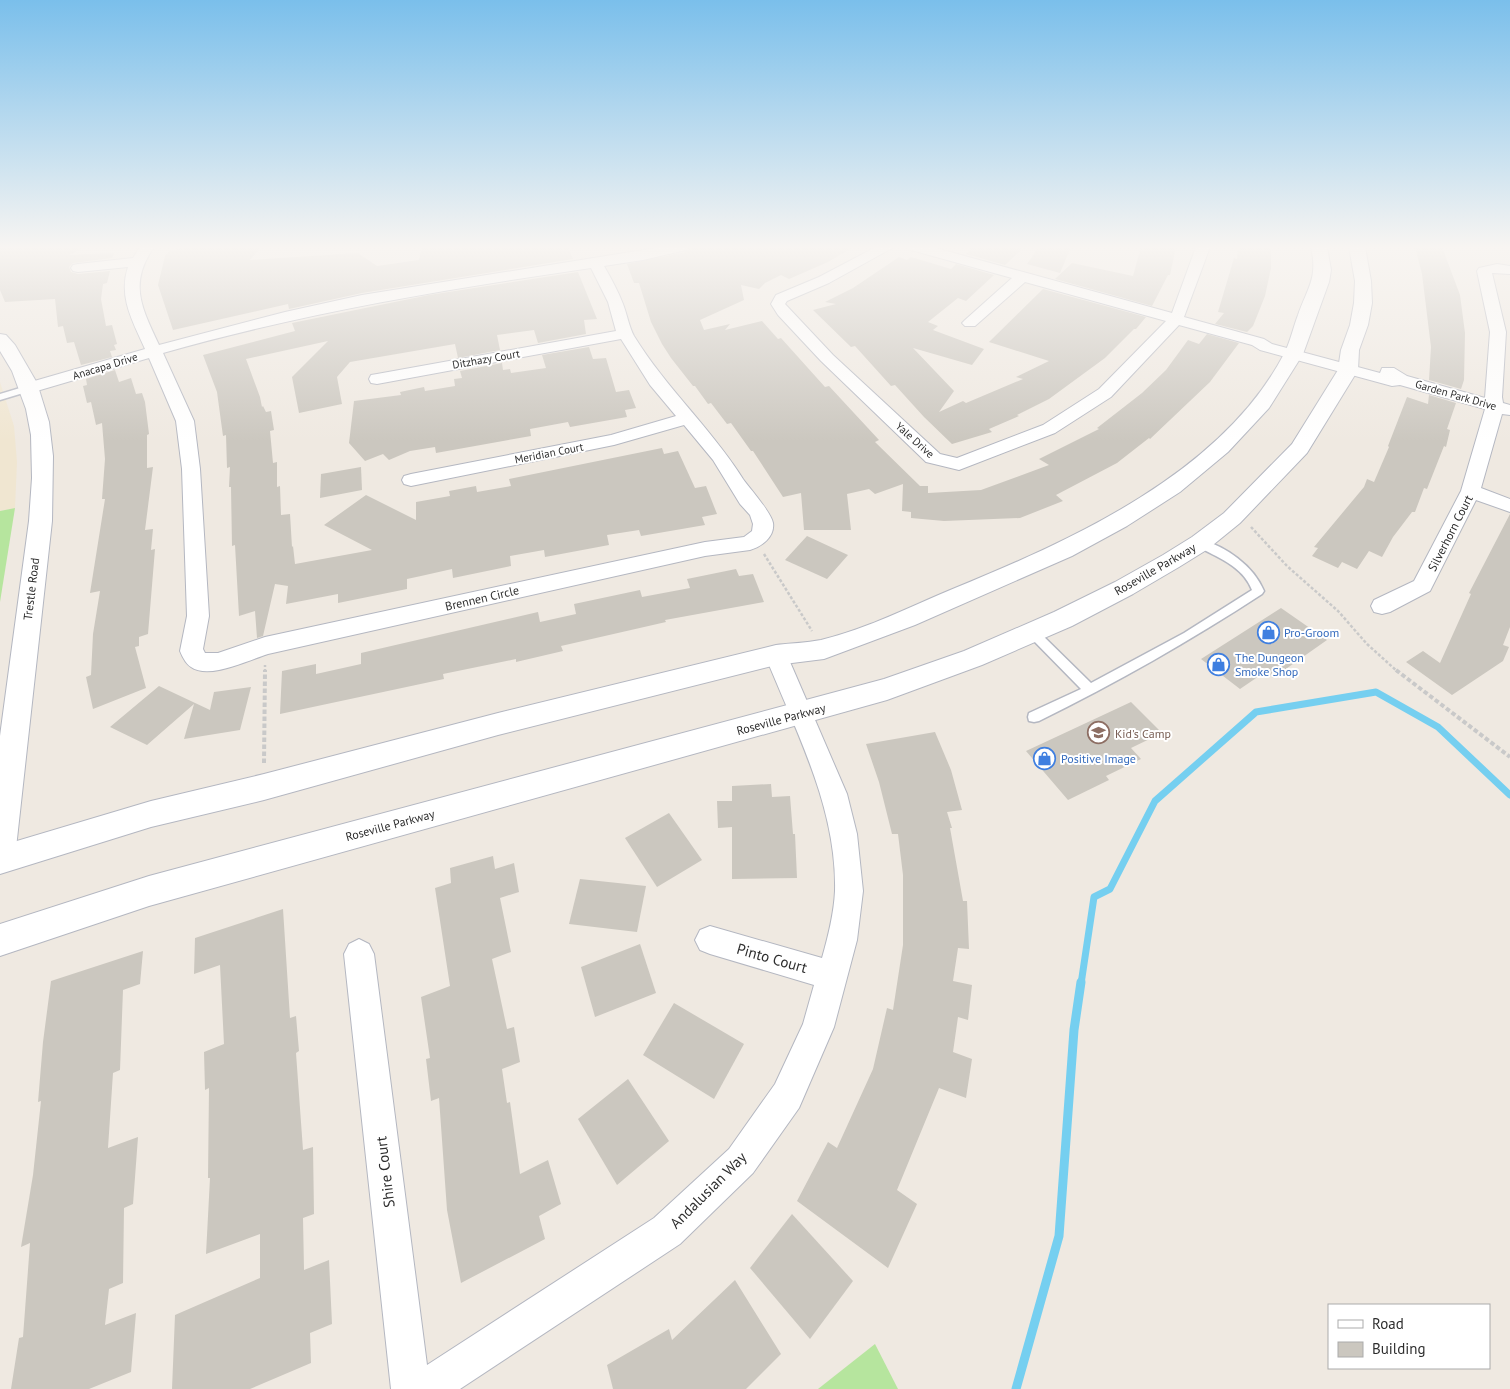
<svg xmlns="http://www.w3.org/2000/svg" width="1510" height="1389" font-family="'PT Sans',sans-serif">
  <rect width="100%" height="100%" fill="#efe9e1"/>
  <polygon fill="#f0e6d1" points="0,382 14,426 17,462 15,508 0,511"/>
  <g fill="#b6e59e">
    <polygon points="15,508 0,602 0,511"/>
    <polygon points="875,1344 898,1389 818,1389"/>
  </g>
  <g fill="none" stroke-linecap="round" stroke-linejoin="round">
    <polyline stroke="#75cff0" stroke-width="7" points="1081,984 1094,897 1110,889 1155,801 1256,712 1376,692 1438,727 1510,795"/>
    <polyline stroke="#75cff0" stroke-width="9" points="1016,1389 1059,1236 1074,1030 1081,982"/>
  </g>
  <g fill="#cbc7bf">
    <polygon points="0,247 86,247 69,255 114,253 112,258 73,263 69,267 71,272 78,274 110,271 107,283 103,284 101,299 106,326 112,325 117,344 114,345 116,350 110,351 112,357 81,365 74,342 67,343 63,326 58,327 55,299 5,302 0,290"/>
    <polygon points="181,247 261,247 250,260 358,253 377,266 419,260 422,247 568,247 573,259 362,293 289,309 288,304 173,330 158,285 165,256 170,250 179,249"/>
    <polygon points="690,247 853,247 828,262 789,279 781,275 765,283 759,289 741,285 744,300 700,320 704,330 730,324 725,330 762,321 778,339 781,338 825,387 829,386 879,440 875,442 920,486 928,486 928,493 981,490 1049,465 1039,459 1099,429 1097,428 1142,393 1166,370 1188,340 1199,344 1207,334 1239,343 1210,382 1150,439 1149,438 1117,463 1056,495 1063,501 1020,518 944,521 911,518 911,512 902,511 903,484 875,494 869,489 847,494 851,530 804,530 801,493 783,497 753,451 751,451 731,423 727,424 711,403 708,404 695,386 693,386 671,358 662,344 651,322 639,283 634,283 627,264 686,252"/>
    <polygon points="973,247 1024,247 1005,265 966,254"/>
    <polygon points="1039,247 1071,247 1060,273 1027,264"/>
    <polygon points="1141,247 1176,247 1170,275 1168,275 1152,306 1055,279 1072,263 1133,276"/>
    <polygon points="1238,247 1271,247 1271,268 1265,296 1253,326 1247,332 1215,324 1224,313 1218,312 1234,258 1237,259"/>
    <polygon points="1415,247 1442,247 1460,295 1465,333 1464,380 1461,389 1429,380 1431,347 1422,274"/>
    <polygon points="899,257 907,260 911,257 951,269 956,264 994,275 966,301 958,298 928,322 938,326 933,330 984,349 972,365 913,348 954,391 939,412 963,401 966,403 1023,379 1016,377 1049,361 989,342 1043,289 1146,317 1136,329 1134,329 1105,358 1049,399 1017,415 1019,416 989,429 992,432 952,444 924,417 895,385 891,386 855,346 851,347 813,310 836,304 825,302 853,288"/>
    <polygon points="578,272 597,319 584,320 586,334 538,343 534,330 497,335 500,350 458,358 455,344 350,362 337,377 342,404 299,413 292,377 328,341 246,359 260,397 262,407 263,406 266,412 271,411 274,430 270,431 273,463 277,462 277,487 280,486 281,515 290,514 292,547 293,546 295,564 372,550 324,525 366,495 416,520 416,502 450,496 449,491 476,486 477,492 511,486 509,479 662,448 664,454 678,451 695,488 706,486 717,514 702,517 705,525 641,536 639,530 607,535 609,545 545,557 544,550 510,556 511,566 453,578 452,569 421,576 407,579 407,589 338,603 338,594 286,604 288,586 275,584 263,636 257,638 255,611 239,616 235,545 232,546 231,487 229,487 230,467 227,468 226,435 223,436 217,392 203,355 295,331 292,323 429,295"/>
    <polygon points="589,347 593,359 606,358 616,392 629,390 636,408 625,410 627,417 570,427 568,422 530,429 531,436 436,453 435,447 410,451 389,460 383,454 365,461 349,443 354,401 401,395 400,392 424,387 425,391 455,386 454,379 462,378 460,371 502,363 503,370 510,369 511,373 546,368 542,355"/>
    <polygon points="115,370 119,382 131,378 136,394 142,393 145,402 149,434 147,435 147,468 153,467 145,530 153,529 151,550 155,549 148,634 139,637 139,646 135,647 146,688 93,709 86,677 91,675 93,634 100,591 90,593 105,499 102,499 105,459 102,423 96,425 91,402 87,403 83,386 87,385 86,379"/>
    <polygon points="1429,395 1456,403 1447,429 1450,430 1446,447 1444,446 1427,489 1424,488 1415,512 1412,512 1393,537 1382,557 1369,551 1357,569 1342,562 1338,568 1312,556 1318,548 1314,547 1364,487 1367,479 1374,482 1389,447 1388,446 1407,397 1428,404"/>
    <polygon points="361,467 362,490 320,498 321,474"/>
    <polygon points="1510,514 1510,627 1503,645 1509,647 1503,661 1452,695 1406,662 1423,651 1440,663 1471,594 1469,593"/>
    <polygon points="807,536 848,555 827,579 785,560"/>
    <polygon points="736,569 739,576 753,574 764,602 665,620 666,622 561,646 563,651 516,662 516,659 443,674 444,679 280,714 282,671 316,664 316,674 361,664 361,653 538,612 540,622 576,614 574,604 640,590 642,597 690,588 687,579"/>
    <polygon points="1281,608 1327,640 1273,678 1265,672 1240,689 1201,659"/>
    <polygon points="159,686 210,710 214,692 251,687 240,730 184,739 194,704 147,745 110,727"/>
    <polygon points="1131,702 1162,733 1131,748 1141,759 1106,776 1109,780 1068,800 1026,751"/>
    <polygon points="935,732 951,770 962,810 947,812 952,828 950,828 963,901 967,901 969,949 958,948 953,981 972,985 968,1020 958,1017 953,1052 972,1059 966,1098 939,1088 897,1190 917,1204 888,1268 797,1201 828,1142 837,1148 873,1069 887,1008 893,1010 903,945 903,875 898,834 892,834 879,782 866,744"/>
    <polygon points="771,784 772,797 790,796 793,834 795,834 797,878 732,879 732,827 718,828 717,801 732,801 732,786"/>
    <polygon points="669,813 702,860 657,887 625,838"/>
    <polygon points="493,856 495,869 514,863 519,892 500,898 511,952 492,959 507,1029 514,1027 520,1062 502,1069 507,1103 510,1102 520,1174 548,1160 561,1204 539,1216 545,1239 461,1283 447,1210 439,1098 431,1101 426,1059 430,1058 421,997 450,986 435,888 451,883 450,868"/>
    <polygon points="580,879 646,886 637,932 569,924"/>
    <polygon points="283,909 290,1018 296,1016 299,1051 296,1053 303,1150 313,1147 314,1214 303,1218 304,1270 329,1260 332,1324 310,1333 311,1363 250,1389 172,1389 175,1315 260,1278 260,1234 206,1254 210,1178 208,1178 209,1088 205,1090 204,1052 224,1044 220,965 194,974 195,938"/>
    <polygon points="640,944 656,993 595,1017 581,967"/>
    <polygon points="143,951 140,984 123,990 120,1070 113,1073 108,1148 138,1137 133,1204 124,1208 123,1283 109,1289 105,1325 136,1313 131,1372 89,1389 11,1389 19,1338 23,1337 30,1243 21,1247 33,1175 41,1101 38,1102 43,1042 51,981"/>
    <polygon points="674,1003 744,1044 714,1099 643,1055"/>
    <polygon points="628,1079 669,1141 617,1185 578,1119"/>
    <polygon points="792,1214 853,1281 810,1339 750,1268"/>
    <polygon points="735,1280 781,1354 746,1389 613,1389 607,1365 669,1329 672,1340"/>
  </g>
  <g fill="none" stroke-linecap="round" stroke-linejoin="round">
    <defs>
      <g id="service">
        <polygon points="30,385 33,386 33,390 0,400 0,394"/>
        <path d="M 1200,539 C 1226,547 1253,565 1264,591 L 1262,594 C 1190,641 1116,683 1039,721 L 1034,722 L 1029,721 L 1028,717 L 1029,713 L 1081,689 L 1029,636 L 1027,633 L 1029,630 L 1037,630 L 1091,683 L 1184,633 L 1252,590 C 1243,566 1217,557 1196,546 L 1195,543 Z"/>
      </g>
      <g id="minor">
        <path d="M 140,247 L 154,247 C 128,284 142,308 159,345 L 285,312 L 362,295 L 662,247 L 688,247 L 686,250 L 643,260 L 604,266 C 611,278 618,291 623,304 C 627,314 629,327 634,336 C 666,388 711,428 743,479 C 751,490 771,512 773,523 C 775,537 761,547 750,550 L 705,556 L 268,654 C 249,660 209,680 191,667 C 186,664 182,656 180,651 L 187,616 L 182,469 L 176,421 L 149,358 L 30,393 L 24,392 L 22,388 L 24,384 L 145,349 C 133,322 118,297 128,267 L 78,272 L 73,271 L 71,268 L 73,265 L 78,264 L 133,258 ZM 591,268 L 608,302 L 616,331 L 377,374 L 371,375 L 369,379 L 371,383 L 377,384 L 621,339 L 650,385 L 676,416 L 611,435 L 411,474 L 404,476 L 402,480 L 404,484 L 411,486 L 614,445 L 684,425 L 713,460 L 740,504 L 750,515 L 753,524 L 752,531 L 744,537 L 705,542 L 265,637 L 218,653 L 205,653 L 203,649 L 209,616 L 200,469 L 194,421 L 163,353 C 304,313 446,289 591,268 Z"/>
        <polygon points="876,247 894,247 829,283 787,301 785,304 833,355 940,454 957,458 1043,425 1099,389 1166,321 1025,282 975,326 965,326 962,323 965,320 1012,278 911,250 909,247 932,247 1172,313 1196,247 1210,247 1184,317 1264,339 1272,344 1380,373 1382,368 1394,368 1407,376 1485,398 1490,332 1477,271 1479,268 1497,264 1510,266 1510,274 1492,273 1506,332 1502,397 1503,403 1510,405 1510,415 1502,414 1481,488 1510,499 1510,512 1476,500 1430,591 1390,612 1382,614 1374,612 1371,606 1374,600 1414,581 1461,491 1485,409 1400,385 1392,386 1260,350 1252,345 1179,325 1111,397 1055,433 959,470 926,462 821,361 778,315 771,304 776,295 819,277"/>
        <path d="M 776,646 L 784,649 L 787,655 L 847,794 L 857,834 L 863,891 L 857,940 L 834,1027 L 799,1108 L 753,1173 L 680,1244 L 460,1389 L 391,1389 L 344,954 L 349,944 L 359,939 L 369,944 L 374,954 L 427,1365 L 654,1218 L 729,1149 L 775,1084 L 803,1024 L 814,985 L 710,954 L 700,950 L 695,940 L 700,930 L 710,926 L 822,958 C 828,937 834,913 835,891 C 837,807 795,730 765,655 L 768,649 Z"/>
      </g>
      <polygon id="tertiary" points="0,334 6,335 15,345 37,383 49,422 53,456 52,521 16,848 11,858 0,862 0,736 29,521 32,478 31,435 26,409 12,371 0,351"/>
      <g id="secondary">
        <path d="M 1311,247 L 1327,247 L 1331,270 L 1329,282 L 1303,354 L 1269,408 L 1228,452 L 1180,492 L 1127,526 L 1072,556 L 915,625 L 824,659 L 776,665 L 498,735 L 264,800 L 151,827 L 0,874 L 0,846 L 151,801 L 264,774 L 498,713 L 776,645 C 791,643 806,643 821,640 C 867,629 911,606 955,588 C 1072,540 1222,473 1284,354 C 1290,343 1293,328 1298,315 C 1308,287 1318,278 1311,247 Z"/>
        <polygon points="1349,247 1365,247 1371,281 1372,303 1368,325 1359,350 1358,370 1307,453 1240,523 1208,549 1179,567 1133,594 1072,626 982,665 887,700 149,906 0,956 0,924 149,876 884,679 964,651 1054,612 1115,582 1163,555 1192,537 1224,513 1292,444 1338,370 1341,350 1350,325 1354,303 1355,281"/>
      </g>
    </defs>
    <use href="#service" stroke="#b4b7c1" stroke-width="3"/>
    <use href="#minor" stroke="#b4b7c1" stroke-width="2"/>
    <use href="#tertiary" stroke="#b4b7c1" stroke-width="2"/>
    <use href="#secondary" stroke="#b4b7c1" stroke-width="2"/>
    <g stroke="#c9c9c9" stroke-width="2.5" stroke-dasharray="3 2" stroke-linecap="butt">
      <polyline points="1251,527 1287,566 1338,611 1367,644 1398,672"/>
      <polyline points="764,554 812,631"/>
      <polyline points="265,672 265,665"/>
    </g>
    <g stroke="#c9c9c9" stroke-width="4" stroke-dasharray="4.5 2.5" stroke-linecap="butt">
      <polyline points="1396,670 1510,757"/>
      <polyline points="264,763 265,670"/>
    </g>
    <use href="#service" fill="#fff" fill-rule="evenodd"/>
    <use href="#minor" fill="#fff" fill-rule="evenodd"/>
    <use href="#tertiary" fill="#fff" fill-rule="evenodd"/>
    <use href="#secondary" fill="#fff" fill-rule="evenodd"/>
  </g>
  <linearGradient id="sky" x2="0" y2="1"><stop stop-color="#7abfeb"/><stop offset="0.56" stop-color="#f8f5f2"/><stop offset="1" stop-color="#f8f5f2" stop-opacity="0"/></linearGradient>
  <rect width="1510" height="442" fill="url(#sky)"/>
  <defs>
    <symbol id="shop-ring" viewBox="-11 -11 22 22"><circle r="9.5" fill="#fff" stroke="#3f7fe0" stroke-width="1.5"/><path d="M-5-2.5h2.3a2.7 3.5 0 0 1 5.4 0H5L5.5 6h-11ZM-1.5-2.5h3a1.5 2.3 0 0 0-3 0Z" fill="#3f7fe0"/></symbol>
    <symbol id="school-ring" viewBox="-11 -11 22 22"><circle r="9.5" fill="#fff" stroke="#8d6e63" stroke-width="1.5"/><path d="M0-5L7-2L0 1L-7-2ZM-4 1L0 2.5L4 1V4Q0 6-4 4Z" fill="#8d6e63"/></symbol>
  </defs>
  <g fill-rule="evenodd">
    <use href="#shop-ring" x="1256" y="620" width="25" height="25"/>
    <use href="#shop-ring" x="1206" y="652" width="25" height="25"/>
    <use href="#school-ring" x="1086" y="720" width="25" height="25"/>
    <use href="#shop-ring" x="1032" y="746" width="25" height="25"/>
  </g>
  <g text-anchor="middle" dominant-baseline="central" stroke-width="4" stroke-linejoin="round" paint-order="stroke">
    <g font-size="11" fill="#2e2e2e" stroke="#fff">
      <text transform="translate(486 359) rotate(-10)">Ditzhazy Court</text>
      <text transform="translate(105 366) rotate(-17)">Anacapa Drive</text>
      <text transform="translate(1456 395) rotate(16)">Garden Park Drive</text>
      <text transform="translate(915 440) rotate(42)">Yale Drive</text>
      <text transform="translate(549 453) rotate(-11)">Meridian Court</text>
    </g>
    <g font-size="12" fill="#2e2e2e" stroke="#fff">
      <text transform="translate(1450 533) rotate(-63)">Silverhorn Court</text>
      <text transform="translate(1155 569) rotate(-30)">Roseville Parkway</text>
      <text transform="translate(31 589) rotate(-83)">Trestle Road</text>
      <text transform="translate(482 598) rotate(-13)">Brennen Circle</text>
      <text transform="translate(781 719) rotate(-15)">Roseville Parkway</text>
      <text transform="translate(390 825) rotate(-15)">Roseville Parkway</text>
    </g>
    <g font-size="12" fill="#366cbe" stroke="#fff" text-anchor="start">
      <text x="1284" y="632">Pro-Groom</text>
      <text x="1235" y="657">The Dungeon<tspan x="1235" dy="14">Smoke Shop</tspan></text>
      <text x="1061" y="758">Positive Image</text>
    </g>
    <g font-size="12" fill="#785e54" stroke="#fff" text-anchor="start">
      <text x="1115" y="733">Kid's Camp</text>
    </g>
    <g font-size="15" fill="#2e2e2e" stroke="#fff">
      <text transform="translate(772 958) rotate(16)">Pinto Court</text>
      <text transform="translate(385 1172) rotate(-97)">Shire Court</text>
      <text transform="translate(708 1190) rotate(-45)">Andalusian Way</text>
    </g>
  </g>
  <rect x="1328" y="1304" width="162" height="65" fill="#ffffff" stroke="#ababab"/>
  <rect x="1338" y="1320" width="25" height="8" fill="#ffffff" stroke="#ababab"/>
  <text x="1372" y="1329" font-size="15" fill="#2e2e2e">Road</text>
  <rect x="1338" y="1342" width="25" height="15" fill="#cbc7bf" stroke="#ababab"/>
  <text x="1372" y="1354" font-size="15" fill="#2e2e2e">Building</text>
</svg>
